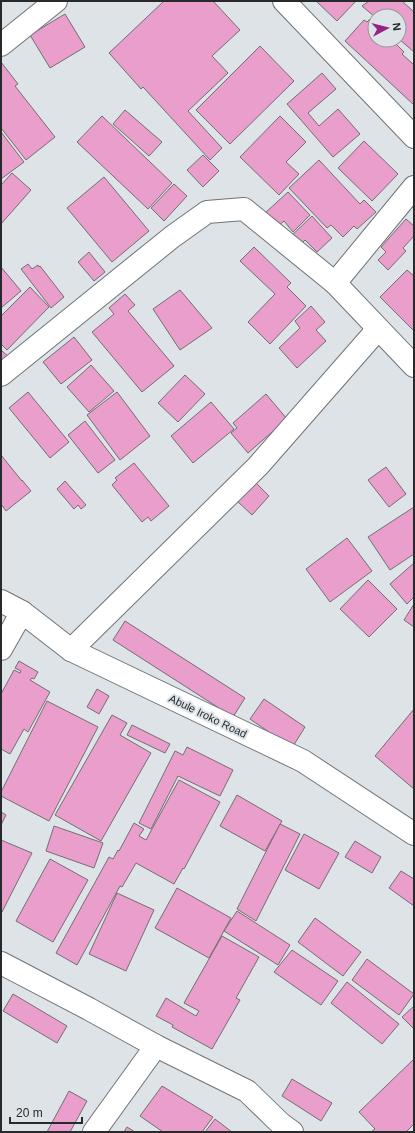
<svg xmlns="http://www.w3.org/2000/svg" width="415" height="1133" font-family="Helvetica,sans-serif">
  <rect width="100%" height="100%" fill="#dde3e7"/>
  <g fill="#ea9ecb" stroke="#746e71">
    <polygon points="164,1 213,1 240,30 212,56 228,73 188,111 222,148 210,160 143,87 141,89 109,53"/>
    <polygon points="316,1 356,1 337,21"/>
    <polygon points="369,1 402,1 414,12 414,52 399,39 399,16 375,16 375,17 362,6"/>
    <polygon points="65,14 85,47 50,68 30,35"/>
    <polygon points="370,19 375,24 375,40 392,40 404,52 402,54 414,65 414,105 345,41 364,20 367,22"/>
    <polygon points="260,46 294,81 230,144 196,110"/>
    <polygon points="1,62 18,84 15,86 55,137 26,160 1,128"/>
    <polygon points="322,73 336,89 308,113 319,126 338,109 360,134 333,157 287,104"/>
    <polygon points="125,110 162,142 149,156 113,124"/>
    <polygon points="102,116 172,183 148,209 77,142"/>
    <polygon points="280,116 306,142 286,162 299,174 279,195 240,157"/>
    <polygon points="1,132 24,162 1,179"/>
    <polygon points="364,141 398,174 372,201 338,168"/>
    <polygon points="203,155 219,171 203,187 187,170"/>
    <polygon points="319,160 360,204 364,200 376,212 357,229 354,226 343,237 331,225 327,228 289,188"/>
    <polygon points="12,173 31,190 1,224 1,185"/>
    <polygon points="104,177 149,231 112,262 67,208"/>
    <polygon points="174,184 187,196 164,221 151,208"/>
    <polygon points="288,192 310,215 293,232 284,221 277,227 264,214"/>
    <polygon points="312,216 332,238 317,252 305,240 298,247 289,238"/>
    <polygon points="406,219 414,226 414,236 403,248 406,251 388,270 378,260 386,252 381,247"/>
    <polygon points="254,247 291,283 287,287 306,306 270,344 248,322 275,294 240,261"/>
    <polygon points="89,252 105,272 94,281 78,262"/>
    <polygon points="28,264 32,269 38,265 39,267 40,266 64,297 51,308 21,269"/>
    <polygon points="1,267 21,291 1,308"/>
    <polygon points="407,270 414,276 414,331 380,297"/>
    <polygon points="30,287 49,307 7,350 1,344 1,316"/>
    <polygon points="180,290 212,328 180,350 153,309"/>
    <polygon points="125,294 135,305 128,311 174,366 142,392 92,332 114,314 109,308"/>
    <polygon points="311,306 325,322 316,330 326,341 297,368 279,348 300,328 295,321"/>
    <polygon points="74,337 92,360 61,384 43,362"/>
    <polygon points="1,350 11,359 1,367"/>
    <polygon points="91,365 114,391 89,412 67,387"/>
    <polygon points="185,375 205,394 178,422 158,403"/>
    <polygon points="28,392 69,442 50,458 9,408"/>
    <polygon points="117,392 150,436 120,460 87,415"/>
    <polygon points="266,394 287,419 248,453 231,433 237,428 233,423"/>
    <polygon points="211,402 234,429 193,463 171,436"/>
    <polygon points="85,421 115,460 98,473 68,435"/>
    <polygon points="1,455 22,481 22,480 31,491 6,511 1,504"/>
    <polygon points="134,463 169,506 151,521 148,517 142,522 112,485 117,480 115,478"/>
    <polygon points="386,467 406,494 389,507 368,480"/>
    <polygon points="65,481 86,505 81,509 78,505 74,509 57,489"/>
    <polygon points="255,482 269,496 252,515 237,501"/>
    <polygon points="414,507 414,554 390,570 368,537"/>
    <polygon points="347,538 372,571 330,602 306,569"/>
    <polygon points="414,563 414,597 407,604 390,584"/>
    <polygon points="368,580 397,609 369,637 340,609"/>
    <polygon points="414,604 414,627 404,620"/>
    <polygon points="125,621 245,698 233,717 113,640"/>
    <polygon points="19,661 38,672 34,679 32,678 30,680 50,692 28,732 24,729 10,754 1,749 1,694 14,670 20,673 21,671 15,668"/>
    <polygon points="97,689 109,696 99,714 87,707"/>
    <polygon points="264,699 305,727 292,748 250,719"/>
    <polygon points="47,701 98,727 49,821 1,796 1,792"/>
    <polygon points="414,709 414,789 375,756"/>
    <polygon points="112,715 127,723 120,735 151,753 101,841 55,815"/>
    <polygon points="132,725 170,744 165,753 127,735"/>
    <polygon points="187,747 233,770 220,796 178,776 151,829 139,823 175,751 183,755"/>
    <polygon points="179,780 220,802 184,869 183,868 174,884 136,863 122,887 120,886 77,965 56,953 109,857 113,859 118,850 119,851 134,823 144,829 139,836 146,840"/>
    <polygon points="237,795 282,821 265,851 220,826"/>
    <polygon points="1,812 6,815 1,825"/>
    <polygon points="280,824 300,834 256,921 237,909"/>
    <polygon points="54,826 103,843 94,868 46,851"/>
    <polygon points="304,834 339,853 319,889 285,870"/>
    <polygon points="1,840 32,853 2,912 1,911"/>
    <polygon points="355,841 381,857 372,873 345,857"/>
    <polygon points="50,859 88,880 53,942 16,921"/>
    <polygon points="401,871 414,879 414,906 389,888"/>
    <polygon points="177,888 231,918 209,958 155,928"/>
    <polygon points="117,893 154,910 126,971 89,954"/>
    <polygon points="237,911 290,945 278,965 224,931"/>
    <polygon points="315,918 361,952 343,976 298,942"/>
    <polygon points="222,936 259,957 236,998 240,1000 212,1049 172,1027 173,1025 156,1016 166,998 196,1016 199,1011 184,1003"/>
    <polygon points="292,950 338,981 321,1005 274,972"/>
    <polygon points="367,959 414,994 399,1015 352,980"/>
    <polygon points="347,982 399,1024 382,1044 331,1003"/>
    <polygon points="13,994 67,1026 57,1043 3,1011"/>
    <polygon points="414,1006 414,1029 402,1017"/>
    <polygon points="414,1059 414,1124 406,1132 371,1132 375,1129 359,1112"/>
    <polygon points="292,1079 332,1103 321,1121 282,1096"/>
    <polygon points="162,1086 213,1117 202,1132 163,1132 140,1116"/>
    <polygon points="69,1091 87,1101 70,1132 47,1132"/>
    <polygon points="215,1119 232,1132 205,1132"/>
    <polygon points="127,1127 135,1132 124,1132"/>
  </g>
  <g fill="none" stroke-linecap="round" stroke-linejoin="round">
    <defs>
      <g id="minor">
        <polyline points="284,1 414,137"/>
        <polyline points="1,45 56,1"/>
        <polyline points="335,283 414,187"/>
        <polyline points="1,375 172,237 207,212 244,209 335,283 414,366"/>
        <polyline points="1,649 22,612"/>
        <polyline points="71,650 258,466 378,329"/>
        <polyline points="1,963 89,1009 156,1046 247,1091 281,1124 292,1132"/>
        <polyline points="94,1132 156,1046"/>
      </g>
      <polyline id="tertiary" points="1,601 22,612 71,650 303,761 414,834"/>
    </defs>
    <use href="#minor" stroke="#6f7478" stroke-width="24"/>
    <use href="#tertiary" stroke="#6f7478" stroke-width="24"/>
    <use href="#minor" stroke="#fff" stroke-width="22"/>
    <use href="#tertiary" stroke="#fff" stroke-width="22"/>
  </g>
  <g text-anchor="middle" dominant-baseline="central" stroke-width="4" stroke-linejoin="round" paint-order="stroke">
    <g font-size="11" fill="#27292b" stroke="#dde3e7">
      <text transform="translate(208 716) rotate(26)">Abule Iroko Road</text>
    </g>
  </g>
  <rect width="415" height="1133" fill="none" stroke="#27292b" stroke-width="4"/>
  <g transform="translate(387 28) rotate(83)"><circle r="19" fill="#dde3e7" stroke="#94999c"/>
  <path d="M0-3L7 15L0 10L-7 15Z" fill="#942484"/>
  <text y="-6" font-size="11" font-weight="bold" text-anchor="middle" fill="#27292b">N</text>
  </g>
  <path d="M10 1117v6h72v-6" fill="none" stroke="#27292b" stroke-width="2"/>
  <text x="16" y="1117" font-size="12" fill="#27292b" stroke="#dde3e7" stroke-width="3" paint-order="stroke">20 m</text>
</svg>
